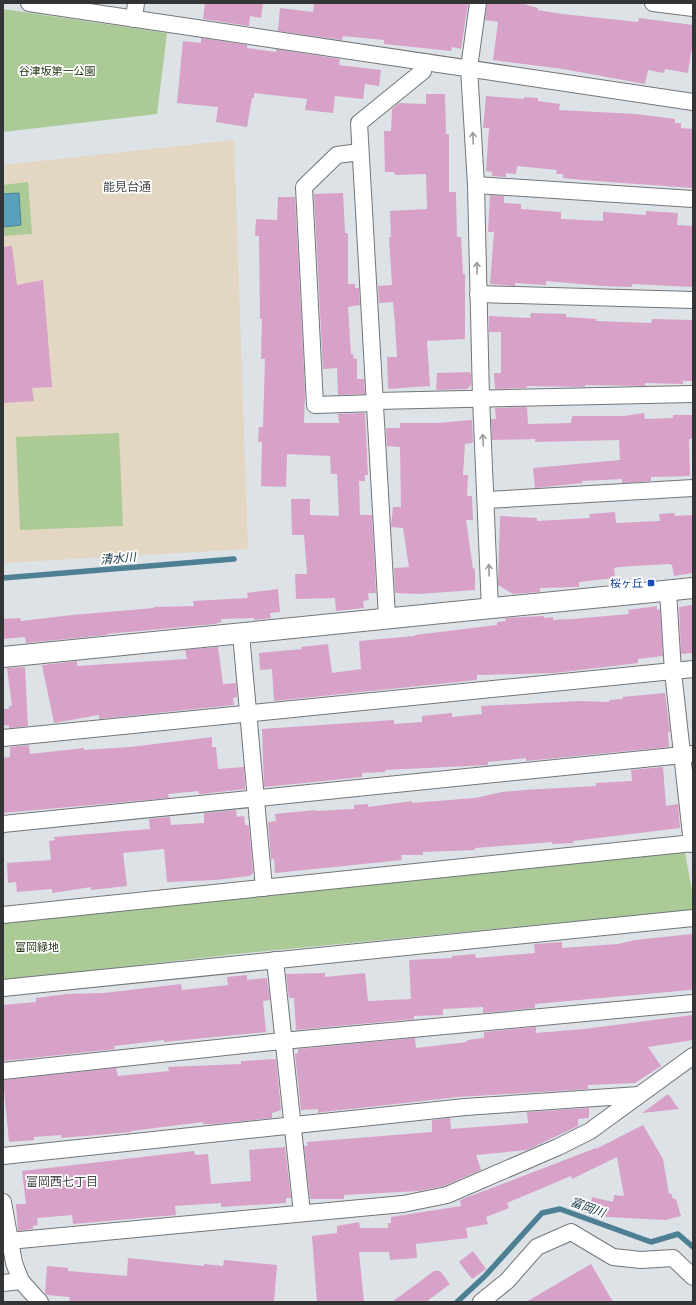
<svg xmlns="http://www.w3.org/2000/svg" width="696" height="1305" font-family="'PT Sans','Noto Sans JP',sans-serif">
  <rect width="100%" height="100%" fill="#dde2e7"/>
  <polygon fill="#e3d6c2" points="234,140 248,549 3,563 3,165"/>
  <g fill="#abca96">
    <polygon points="3,9 167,33 157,114 3,132"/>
    <polygon points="28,182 32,234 3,236 3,185"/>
    <polygon points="119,433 123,526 20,530 16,437"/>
    <polygon points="685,852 693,897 693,910 236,954 3,981 3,921"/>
  </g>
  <polygon fill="#5aa0bb" stroke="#4e8093" points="19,193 21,225 3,227 3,194"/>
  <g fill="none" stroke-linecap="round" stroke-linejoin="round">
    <g stroke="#4e8093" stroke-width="5.5">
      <polyline points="3,578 234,559"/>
      <polyline points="457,1302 485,1276 542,1213 560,1209 651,1242 678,1234 693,1247"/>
    </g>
  </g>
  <g fill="#d7a1c8">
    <polygon points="205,3 263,3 261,18 250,16 249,26 203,19"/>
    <polygon points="314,3 468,3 461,49 452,47 451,51 384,44 384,40 343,36 342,40 278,31 280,8 313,12"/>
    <polygon points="487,3 520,3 538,8 538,10 562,14 638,22 639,18 693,25 693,51 691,51 688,73 665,69 664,73 648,70 645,84 563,69 493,60 498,22 485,20"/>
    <polygon points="201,38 247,45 247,48 276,52 276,49 340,59 339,65 381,70 379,86 365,84 363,99 335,96 333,113 305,110 307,99 254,93 254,98 252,98 247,127 216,122 218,107 177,103 183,41 201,43"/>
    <polygon points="426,94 445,94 446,134 449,134 449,192 456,192 457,237 461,237 463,274 465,274 465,339 427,341 430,386 388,389 387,357 397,357 395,325 393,302 379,303 378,286 392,285 389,237 391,237 390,211 427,209 426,174 395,175 394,172 385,172 384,131 391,131 392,109 399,103 426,104"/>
    <polygon points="486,96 524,99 524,97 538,98 538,101 560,104 559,110 636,114 675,119 675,123 681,123 681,128 693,129 693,188 582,180 563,178 563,174 556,174 557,170 517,166 516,174 506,173 506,177 492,176 492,172 486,171 489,128 483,128"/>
    <polygon points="343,193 345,233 348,233 348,284 355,284 355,288 359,288 360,305 348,307 351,354 353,354 354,359 357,359 357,379 364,379 365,394 338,395 337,368 323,369 314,194"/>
    <polygon points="490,195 504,196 504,203 521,204 521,209 561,212 561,219 603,221 603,212 646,215 646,211 678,213 677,225 693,226 693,287 632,284 632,287 603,286 546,281 546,285 515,283 515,286 490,284 494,232 488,232"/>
    <polygon points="278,197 295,197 305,391 304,423 339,423 338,414 365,413 368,475 365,475 365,481 359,481 360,515 372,515 376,593 368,593 369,600 363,601 364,608 336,611 335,598 296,599 295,574 307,574 304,535 292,535 291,499 310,499 310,515 339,516 337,474 331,474 330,456 287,454 286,487 261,486 262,442 258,442 259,427 263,427 265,359 261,359 262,319 260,319 259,236 255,236 256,219 277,220"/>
    <polygon points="12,246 17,285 43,280 52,387 32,388 34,401 3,403 3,247"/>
    <polygon points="531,313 566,314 566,317 596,319 596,321 651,323 652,319 693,320 693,381 683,381 683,384 645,383 645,386 585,385 585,387 527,386 527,388 495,389 494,373 501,373 501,332 489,332 489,316 530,318"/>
    <polygon points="469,372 471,374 471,385 467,389 436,390 437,373"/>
    <polygon points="527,407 528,424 571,423 572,416 624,416 644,413 645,419 673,418 673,415 693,415 693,439 689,439 690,476 651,477 651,481 622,483 622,479 582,481 582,483 535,488 533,468 620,460 619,440 535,442 535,439 492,440 491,419 496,419 495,408"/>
    <polygon points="472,420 473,441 472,443 465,444 463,475 468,475 467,496 472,496 473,520 466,520 473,569 475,568 475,590 418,594 395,593 394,568 409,567 403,528 391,527 393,507 401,507 400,447 387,446 386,428 400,428 400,423 438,423"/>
    <polygon points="615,512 616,523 660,521 659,514 674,513 675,516 693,515 693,573 674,576 672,565 668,564 619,567 614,568 615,578 579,582 579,587 540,588 540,592 513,594 498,585 500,516 537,518 537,521 590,518 589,514"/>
    <polygon points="278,589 280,612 270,613 271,618 254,620 254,618 221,619 221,622 215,624 107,634 107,635 26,643 25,637 3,639 3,619 20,618 21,621 72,615 154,608 154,607 194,606 193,601 248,598 247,593"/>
    <polygon points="692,605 693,653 681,654 679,607"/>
    <polygon points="657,606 657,610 660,609 663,656 638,659 638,663 555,673 477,675 477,680 274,701 272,669 260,670 259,653 302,649 301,647 328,644 332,673 361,669 359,641 415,636 415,635 497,625 497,622 506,621 505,618 544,616 544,618 553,617 553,620 572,619 629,614 628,610"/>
    <polygon points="218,647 223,684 236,683 237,697 233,698 234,705 99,719 99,715 54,723 42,665 77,661 77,666 187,659 185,650"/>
    <polygon points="25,667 28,726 9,728 9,725 3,726 3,709 9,709 9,706 12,706 7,668"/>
    <polygon points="665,693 670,732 668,732 669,747 526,761 526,758 488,762 488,765 385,770 385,772 362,773 362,777 264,787 262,729 394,720 394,724 422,722 422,716 452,713 452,717 482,714 481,706 581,701 609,702 609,700 623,699 622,697"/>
    <polygon points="212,737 212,747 216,747 218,769 244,767 245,789 202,794 199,794 199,791 168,794 169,798 3,813 3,758 10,757 10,747 29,745 30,754 84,748 84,750 130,747"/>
    <polygon points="663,767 666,806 678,804 680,828 573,841 574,843 552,844 552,842 475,848 475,850 423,852 423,855 401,855 402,860 275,873 274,858 271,860 268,822 276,821 275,814 316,810 316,811 354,809 354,805 368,804 368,807 412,801 412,803 475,798 502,792 525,790 596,786 596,783 632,781 631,770"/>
    <polygon points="236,810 237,817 244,816 245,825 249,825 253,873 249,876 216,880 167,882 164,849 123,853 127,886 91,890 91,887 52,893 52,889 17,892 16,882 8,883 7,863 51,860 49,841 55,840 54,837 150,829 149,819 170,817 171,825 204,823 204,813"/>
    <polygon points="692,934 693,989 690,990 535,1004 535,1008 483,1013 483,1007 443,1009 443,1015 414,1016 414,1019 296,1030 294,998 289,998 286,974 325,973 325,977 365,973 368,1001 411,999 409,960 452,958 452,956 475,954 476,958 535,953 534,944 562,942 562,948 618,944 635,940"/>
    <polygon points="247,975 247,980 267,978 270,1000 263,1001 266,1032 164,1042 164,1040 114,1046 115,1049 3,1061 3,1005 36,1002 36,998 67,994 104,993 181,984 182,990 228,985 227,977"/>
    <polygon points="693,1015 693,1040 648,1047 661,1066 635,1083 588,1085 588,1089 458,1097 323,1112 318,1113 318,1109 301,1110 295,1054 298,1053 298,1049 415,1038 416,1048 467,1042 467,1040 484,1038 484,1032 536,1027 536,1033 584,1029"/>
    <polygon points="276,1059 281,1110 272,1113 272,1118 214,1124 203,1124 203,1122 131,1131 131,1132 61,1138 61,1135 34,1137 34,1140 9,1142 3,1080 116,1068 118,1076 169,1071 168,1067 241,1064 241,1061"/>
    <polygon points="668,1094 679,1109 642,1113"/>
    <polygon points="589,1108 589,1118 578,1119 578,1126 527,1150 476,1155 481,1170 444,1186 419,1191 344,1195 344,1199 310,1199 304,1146 308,1146 307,1142 432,1132 432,1120 450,1118 451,1129 528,1123 527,1112"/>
    <polygon points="643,1125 663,1159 669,1194 671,1193 673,1199 676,1199 681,1216 665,1220 607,1217 589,1213 592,1197 613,1202 614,1195 624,1196 617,1157 572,1179 571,1176 507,1203 509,1208 486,1217 488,1224 466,1228 468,1238 416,1244 417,1258 390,1260 389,1252 359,1252 364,1302 317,1302 312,1236 337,1233 337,1226 359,1222 360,1228 388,1228 388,1223 391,1223 391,1217 461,1206 460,1200 596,1148 596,1149"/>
    <polygon points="285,1147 291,1198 286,1198 286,1203 221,1207 221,1203 175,1206 176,1215 73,1224 72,1215 37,1218 38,1225 33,1226 33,1229 18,1231 16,1204 26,1204 22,1171 194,1151 195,1155 208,1154 211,1184 251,1181 249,1150"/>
    <polygon points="473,1251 486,1269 472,1279 459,1262"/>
    <polygon points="128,1258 204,1266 204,1264 223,1266 224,1260 277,1265 274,1302 69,1302 70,1297 47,1295 45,1293 47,1266 68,1268 68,1271 127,1276"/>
    <polygon points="591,1264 613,1302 526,1302"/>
    <polygon points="434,1271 440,1271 450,1284 426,1302 392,1302"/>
  </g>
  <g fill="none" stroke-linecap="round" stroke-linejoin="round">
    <defs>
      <g id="minor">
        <polyline points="29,3 693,102"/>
        <polyline points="478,3 469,68 476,185 481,398 490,609"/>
        <polyline points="653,3 693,8"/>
        <polyline points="134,19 136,3"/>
        <polyline points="360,152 337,155 304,187 315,405 376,403"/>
        <polyline points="476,185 693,199"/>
        <polyline points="478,294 693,300"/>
        <polyline points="376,401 693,394"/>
        <polyline points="487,500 693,488"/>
        <polyline points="668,591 673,672 692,844"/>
        <polyline points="387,617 359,123 423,71 425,62"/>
        <polyline points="241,634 264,888"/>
        <polyline points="3,738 693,669"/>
        <polyline points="3,824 693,754"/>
        <polyline points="3,915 693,843"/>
        <polyline points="275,960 302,1213"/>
        <polyline points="3,988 693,918"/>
        <polyline points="3,1071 282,1041 693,1003"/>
        <polyline points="3,1156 465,1107 639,1095"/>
        <polyline points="3,1202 14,1263 21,1281 40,1302"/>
        <polyline points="9,1241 403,1204 447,1195 558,1147 590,1131 693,1056"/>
        <polyline points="3,1283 21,1281"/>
        <polyline points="481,1302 507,1281 537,1247 571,1232 613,1257 641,1260 673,1258 693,1277"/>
      </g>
      <polyline id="tertiary" points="3,657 693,588"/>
    </defs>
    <use href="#minor" stroke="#71767a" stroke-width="18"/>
    <use href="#tertiary" stroke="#71767a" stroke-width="22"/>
    <use href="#minor" stroke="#fff" stroke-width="16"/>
    <use href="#tertiary" stroke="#fff" stroke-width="20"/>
  </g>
  <defs><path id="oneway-shaft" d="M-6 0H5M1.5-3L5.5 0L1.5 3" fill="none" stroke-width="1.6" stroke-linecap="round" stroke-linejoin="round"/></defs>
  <g stroke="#989a9a">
    <use href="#oneway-shaft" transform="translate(473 138) rotate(-93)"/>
    <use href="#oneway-shaft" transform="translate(477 268) rotate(-91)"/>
    <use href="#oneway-shaft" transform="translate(483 440) rotate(-93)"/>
    <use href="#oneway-shaft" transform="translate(489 570) rotate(-92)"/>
  </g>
  <rect fill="#1a4fb4" stroke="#fff" stroke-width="1.5" x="647" y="579" width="8" height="8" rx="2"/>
  <g text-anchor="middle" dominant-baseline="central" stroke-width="3.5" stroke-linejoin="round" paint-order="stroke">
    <g font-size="11" fill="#1e320c" stroke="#fff">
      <text x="57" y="71">谷津坂第一公園</text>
      <text x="37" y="947">富岡緑地</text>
    </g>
    <g font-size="11" fill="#164399" stroke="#fff" text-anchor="end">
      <text x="643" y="583">桜ヶ丘</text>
    </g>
    <g font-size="12" fill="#45494c" stroke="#fff">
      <text x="127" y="186">能見台通</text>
      <text x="62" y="1181">富岡西七丁目</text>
    </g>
    <g font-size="12" font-style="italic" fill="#153643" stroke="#fff">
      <text transform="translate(118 558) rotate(-5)">清水川</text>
      <text transform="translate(588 1207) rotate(20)">富岡川</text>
    </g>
  </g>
  <rect width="696" height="1305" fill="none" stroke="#323435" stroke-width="8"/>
</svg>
